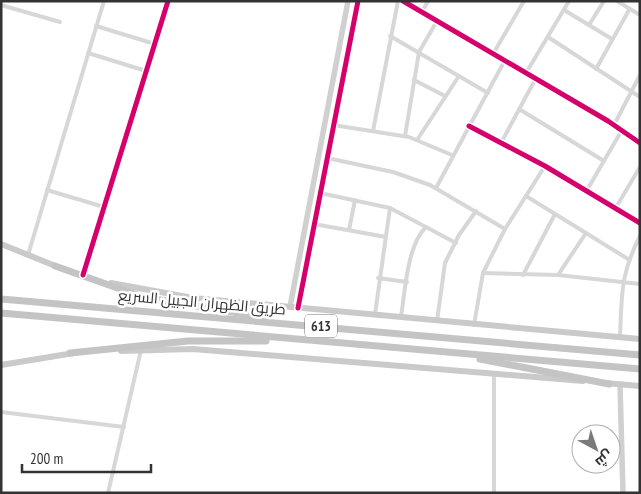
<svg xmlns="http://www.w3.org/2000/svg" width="641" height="494" font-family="'PT Sans Narrow',Cairo,sans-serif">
  <rect width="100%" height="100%" fill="#fff"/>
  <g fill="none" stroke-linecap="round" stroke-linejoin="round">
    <g stroke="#d7d7d7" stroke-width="4">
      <polyline points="403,1 608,121 640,143"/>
      <polyline points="617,1 640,15"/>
      <polyline points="1,5 60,22"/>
      <polyline points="564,10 612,39"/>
      <polyline points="422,12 428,1"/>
      <polyline points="589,25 604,1"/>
      <polyline points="96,26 155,44"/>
      <polyline points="390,36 488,93"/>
      <polyline points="548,37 640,97"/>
      <polyline points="88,53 146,71"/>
      <polyline points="493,54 524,1"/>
      <polyline points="596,69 629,10"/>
      <polyline points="526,73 569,1"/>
      <polyline points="414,80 445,96"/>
      <polyline points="519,109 604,161"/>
      <polyline points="333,125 409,137 452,155"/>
      <polyline points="614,125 640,75"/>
      <polyline points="469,126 545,166 640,223"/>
      <polyline points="373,131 398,1"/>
      <polyline points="405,136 419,52 437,21"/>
      <polyline points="417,140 459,76"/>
      <polyline points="501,143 536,78"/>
      <polyline points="327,158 393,172 430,185 505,229"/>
      <polyline points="436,188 505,60"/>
      <polyline points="47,190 104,207"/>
      <polyline points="587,190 622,130"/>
      <polyline points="320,193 390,208 456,243"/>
      <polyline points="526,196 628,259"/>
      <polyline points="615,209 640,167"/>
      <polyline points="314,224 386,237"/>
      <polyline points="349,230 355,200"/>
      <polyline points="28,255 104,1"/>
      <polyline points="483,273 558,275 640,284"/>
      <polyline points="83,275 168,1"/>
      <polyline points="523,275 555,214"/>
      <polyline points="558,275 586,233"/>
      <polyline points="378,278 407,282"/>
      <polyline points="375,314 390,208"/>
      <path d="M 401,317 C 405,292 407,245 426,227"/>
      <polyline points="437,321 445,263 459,235 476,211"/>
      <polyline points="474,325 483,273 505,229 545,166"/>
      <path d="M 620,337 C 622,294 620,275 640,236"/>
      <polyline points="1,412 124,427"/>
      <polyline points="108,493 141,350"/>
      <polyline points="494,493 494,374"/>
    </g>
    <g stroke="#d0d0d0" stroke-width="5.5">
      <polyline points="290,307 348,1"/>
      <polyline points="298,308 358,1"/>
      <polyline points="620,385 623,493"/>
    </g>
    <g stroke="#cacaca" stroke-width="6">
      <polyline points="1,244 58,267"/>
      <polyline points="111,283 193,298 640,339"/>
      <polyline points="121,351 193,349 583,381"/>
      <polyline points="1,365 74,353"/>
      <polyline points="605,383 640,386"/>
    </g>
    <g stroke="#c4c4c4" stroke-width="7">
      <polyline points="55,266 143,297 263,317"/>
      <polyline points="1,299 640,355"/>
      <polyline points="1,313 640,369"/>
      <polyline points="70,353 188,341 266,341"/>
      <polyline points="480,359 609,384"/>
    </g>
    <defs>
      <g id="cycleway">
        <polyline points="403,1 608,121 640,143"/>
        <polyline points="469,126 545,166 640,223"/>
        <polyline points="83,275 168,1"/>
        <polyline points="298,308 358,1"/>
      </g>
    </defs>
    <use href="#cycleway" stroke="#fff" stroke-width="8"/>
    <use href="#cycleway" stroke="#d6006c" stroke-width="5"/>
  </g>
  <g text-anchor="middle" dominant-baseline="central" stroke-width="5" stroke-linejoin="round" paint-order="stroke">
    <rect fill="#fff" stroke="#707070" stroke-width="1" x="305" y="314.5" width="32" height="23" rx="4"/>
    <g font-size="14" font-weight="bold" fill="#333">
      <text x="321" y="326">613</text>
    </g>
    <g font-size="15" fill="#333" stroke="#fff">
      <text transform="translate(202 302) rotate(5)">طريق الظهران الجبيل السريع</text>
    </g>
  </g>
  <rect width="641" height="494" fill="none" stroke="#333333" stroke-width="5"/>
  <g transform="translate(596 449) rotate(140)"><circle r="24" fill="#ffffff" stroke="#adadad"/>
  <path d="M0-4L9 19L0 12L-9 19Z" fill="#7a7a7a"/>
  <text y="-8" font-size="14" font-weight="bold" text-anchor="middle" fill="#333333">ش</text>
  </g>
  <path d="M22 464v8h129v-8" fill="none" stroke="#333333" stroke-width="2.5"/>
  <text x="30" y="464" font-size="15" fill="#333333" stroke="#ffffff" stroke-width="4" paint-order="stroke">200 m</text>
</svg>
